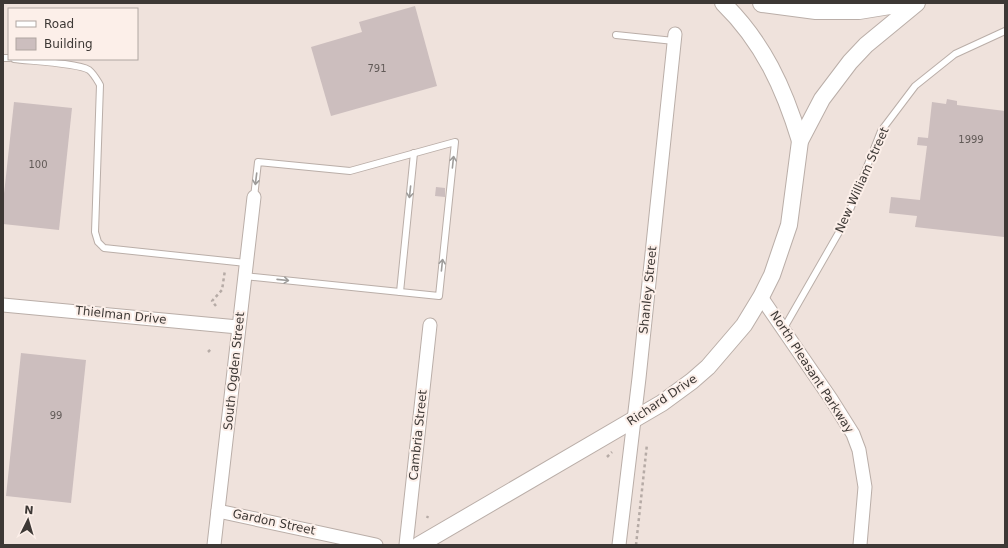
<svg xmlns="http://www.w3.org/2000/svg" width="1008" height="548" font-family="'DejaVu Sans',sans-serif">
  <rect width="100%" height="100%" fill="#efe2dc"/>
  <g fill="#ccbebe">
    <polygon points="415,6 437,86 331,116 311,47 362,32 359,22"/>
    <polygon points="947,99 957,101 957,105 1005,111 1004,237 915,227 917,216 889,213 891,197 920,200 927,146 917,145 918,137 928,138 932,102 946,104"/>
    <polygon points="14,102 72,108 59,230 3,224 3,203"/>
    <polygon points="436,187 445,188 445,197 435,196"/>
    <polygon points="21,353 86,360 71,503 6,496"/>
  </g>
  <g fill="none" stroke-linecap="round" stroke-linejoin="round">
    <defs>
      <g id="service">
        <polyline points="616,35 674,41"/>
        <polyline points="3,58 9,58"/>
        <path d="M 14,59 C 29,61 78,63 89,70 C 94,74 97,80 100,85 L 95,232 L 98,242 L 104,248 L 246,263"/>
        <polyline points="244,276 439,296 455,142 350,171 258,162 254,197"/>
        <polyline points="400,292 414,153"/>
        <polyline points="784,328 846,220 881,131 915,86 955,54 1005,31"/>
      </g>
      <g id="minor">
        <polyline points="761,297 831,399 853,434 859,450 865,487 860,545"/>
        <polyline points="3,305 238,327"/>
        <polyline points="218,511 376,545"/>
        <polyline points="214,545 254,197"/>
        <polyline points="406,545 430,325"/>
        <polyline points="619,545 639,378 675,34"/>
      </g>
      <g id="tertiary">
        <path d="M 723,3 C 763,42 784,88 800,141"/>
        <polyline points="419,545 662,403 692,381 708,367 744,325 761,297 772,275 789,225 800,141 822,99 850,62 866,45 917,3"/>
      </g>
      <polyline id="secondary" points="762,3 816,10 859,10 902,3"/>
    </defs>
    <use href="#service" stroke="#baaea8" stroke-width="8"/>
    <use href="#minor" stroke="#baaea8" stroke-width="15"/>
    <use href="#tertiary" stroke="#baaea8" stroke-width="18"/>
    <use href="#secondary" stroke="#baaea8" stroke-width="20"/>
    <g stroke="#b6aba6" stroke-width="2.5" stroke-dasharray="3 3" stroke-linecap="butt">
      <polyline points="216,306 212,301 222,290 225,270"/>
      <polyline points="208,352 212,348"/>
      <polyline points="607,457 612,452"/>
      <polyline points="427,518 428,516"/>
      <polyline points="636,545 647,444"/>
    </g>
    <use href="#service" stroke="#fff" stroke-width="6"/>
    <use href="#minor" stroke="#fff" stroke-width="13"/>
    <use href="#tertiary" stroke="#fff" stroke-width="16"/>
    <use href="#secondary" stroke="#fff" stroke-width="18"/>
  </g>
  <defs><path id="oneway-shaft" d="M-6 0H5M1.5-3L5.5 0L1.5 3" fill="none" stroke-width="1.6" stroke-linecap="round" stroke-linejoin="round"/></defs>
  <g stroke="#9e9c9a">
    <use href="#oneway-shaft" transform="translate(453 162) rotate(-84)"/>
    <use href="#oneway-shaft" transform="translate(256 179) rotate(97)"/>
    <use href="#oneway-shaft" transform="translate(410 192) rotate(96)"/>
    <use href="#oneway-shaft" transform="translate(442 265) rotate(-84)"/>
    <use href="#oneway-shaft" transform="translate(283 280) rotate(6)"/>
  </g>
  <g text-anchor="middle" dominant-baseline="central" stroke-width="4" stroke-linejoin="round" paint-order="stroke">
    <g font-size="10" fill="#615a57">
      <text x="377" y="68">791</text>
      <text x="971" y="139">1999</text>
      <text x="38" y="164">100</text>
      <text x="56" y="415">99</text>
    </g>
    <g font-size="12" fill="#3d3835" stroke="#fcefe9">
      <text transform="translate(862 180) rotate(-66)">New William Street</text>
      <text transform="translate(648 290) rotate(-84)">Shanley Street</text>
      <text transform="translate(121 315) rotate(6)">Thielman Drive</text>
      <text transform="translate(234 371) rotate(-84)">South Ogden Street</text>
      <text transform="translate(812 372) rotate(57)">North Pleasant Parkway</text>
      <text transform="translate(662 400) rotate(-34)">Richard Drive</text>
      <text transform="translate(418 435) rotate(-84)">Cambria Street</text>
      <text transform="translate(274 522) rotate(12)">Gardon Street</text>
    </g>
  </g>
  <rect width="1008" height="548" fill="none" stroke="#3d3835" stroke-width="8"/>
  <rect x="8" y="8" width="130" height="52" fill="#fcefe9" stroke="#b0a6a1"/>
  <rect x="16" y="21" width="20" height="6" fill="#ffffff" stroke="#b0a6a1"/>
  <text x="44" y="28" font-size="12" fill="#3d3835">Road</text>
  <rect x="16" y="38" width="20" height="12" fill="#ccbebe" stroke="#b0a6a1"/>
  <text x="44" y="48" font-size="12" fill="#3d3835">Building</text>
  <g transform="translate(28 520) rotate(5)" stroke="#fcefe9" stroke-width="3" paint-order="stroke">
  <path d="M0-3L7 15L0 10L-7 15Z" fill="#3d3835"/>
  <text y="-6" font-size="11" font-weight="bold" text-anchor="middle" fill="#3d3835">N</text>
  </g>
</svg>
